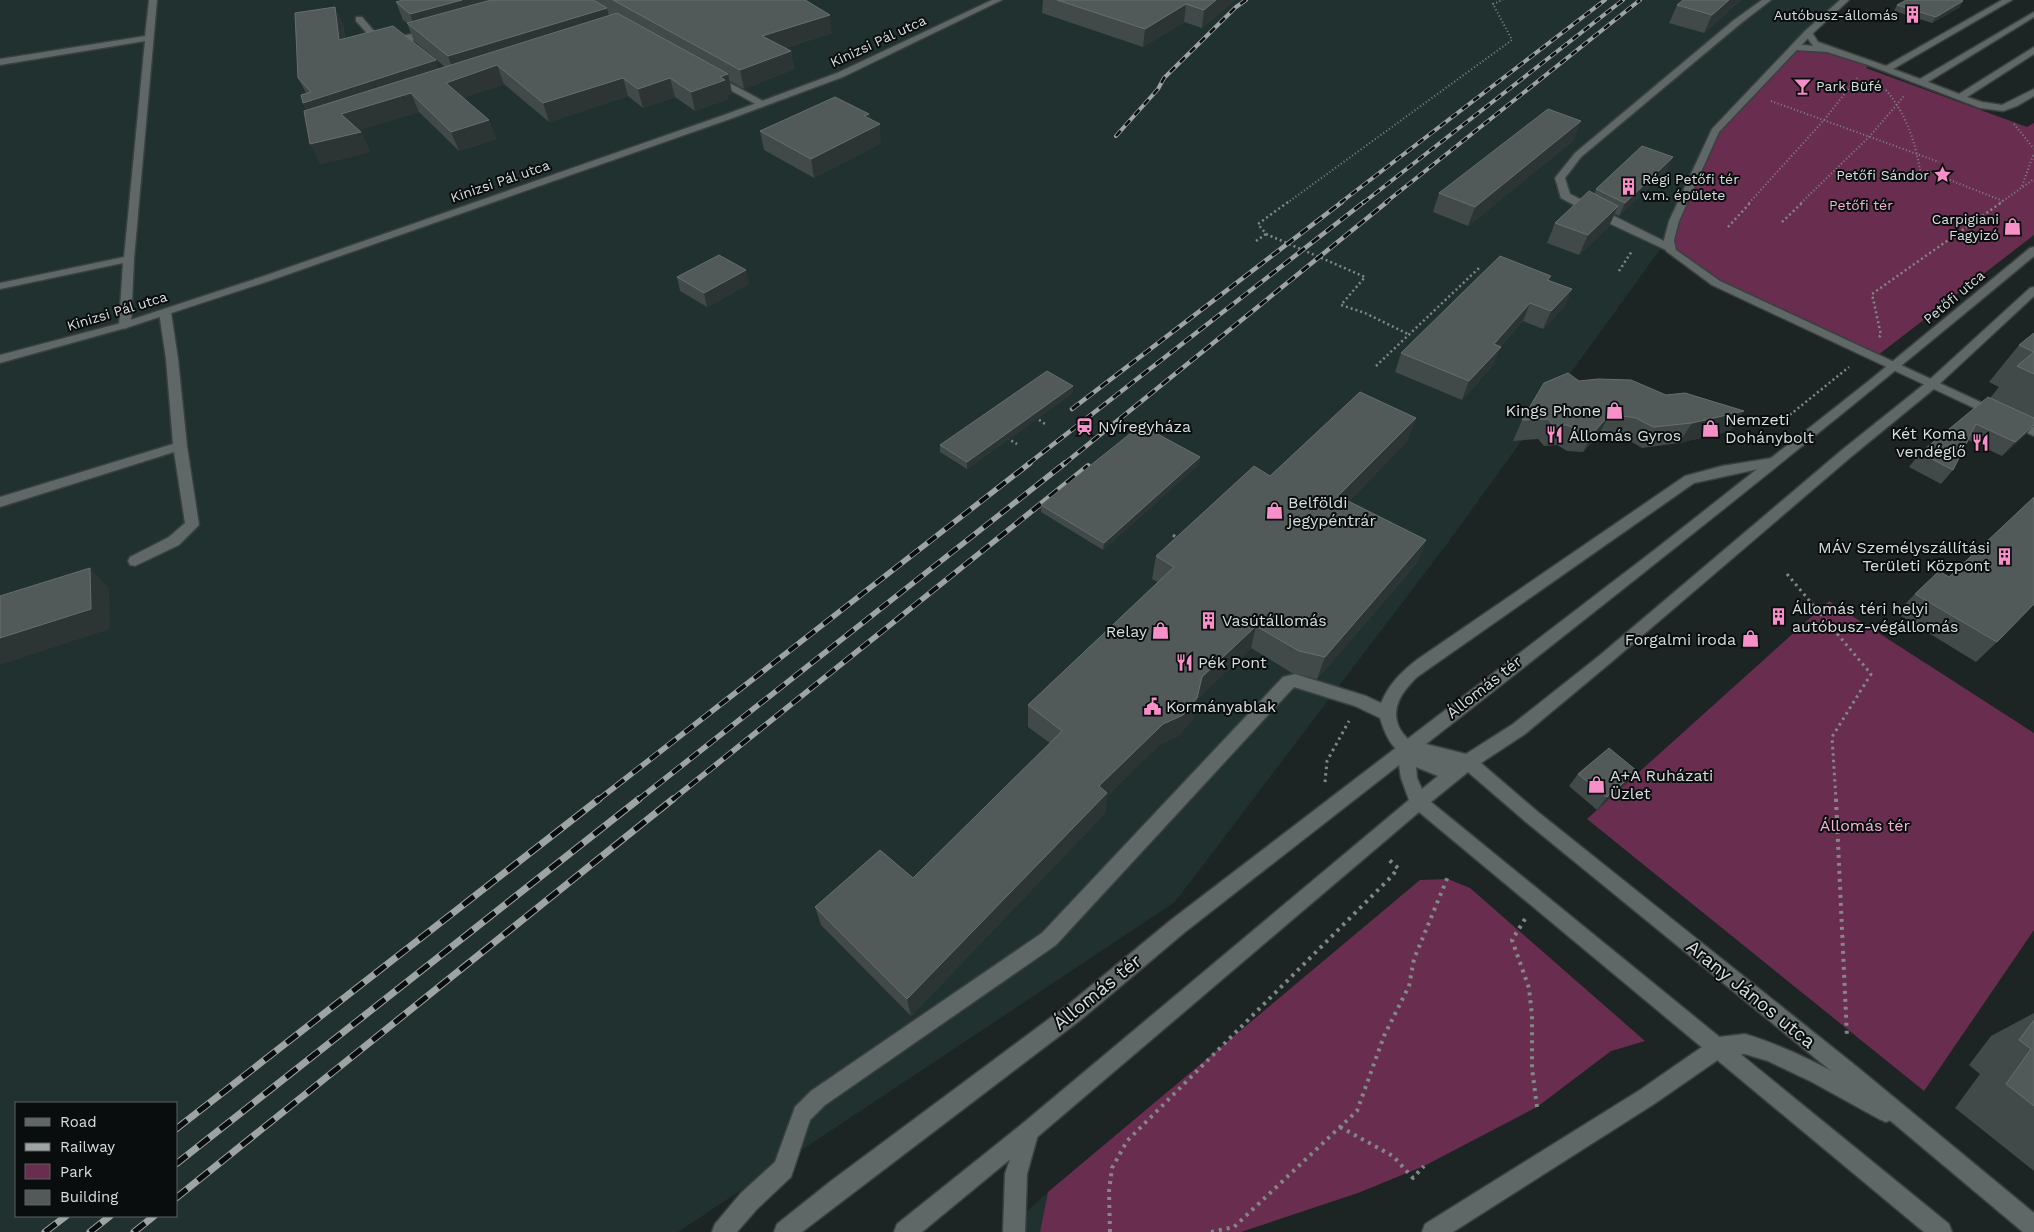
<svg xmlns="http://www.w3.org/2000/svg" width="2034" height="1232" font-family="'Work Sans',sans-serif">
  <rect width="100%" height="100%" fill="#1d2524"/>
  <g fill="#213130" fill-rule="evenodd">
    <path d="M 0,0 L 1840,0 L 1791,46 L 1712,130 L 1667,226 L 1664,244 L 1449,541 L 1175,902 L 678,1232 L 0,1232 ZM 16,1103 L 176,1103 L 176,1216 L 16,1216 Z"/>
    <polygon points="1048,1192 1040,1232 1005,1232"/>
  </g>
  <g fill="#692d4f">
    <polygon points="1799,49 1829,52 1870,64 1866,68 2027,127 2034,123 2034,235 1878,355 1716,282 1674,251 1673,233 1701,168 1719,133"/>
    <polygon points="1829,601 2034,733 2034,930 1924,1091 1587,819"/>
    <polygon points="1448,879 1470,888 1645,1041 1611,1051 1537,1107 1424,1166 1358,1193 1241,1232 1040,1232 1048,1192 1420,880"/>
  </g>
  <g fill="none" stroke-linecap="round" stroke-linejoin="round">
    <defs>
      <g id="lane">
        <polygon points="149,0 157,0 134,259 131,325 125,329 119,325 123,263 0,289 0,283 124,257 145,41 0,65 0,59 145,36"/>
        <polygon points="1762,0 1771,0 1740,24 1581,157 1565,178 1570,194 1674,246 1675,248 1674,250 1666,250 1600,219 1561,198 1555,178 1575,153 1734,20"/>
        <polygon points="2002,0 2012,0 1893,69 1920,79 2034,12 2034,17 1928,82 1959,94 2034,47 2034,54 1967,97 1982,102 2002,105 2034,89 2034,96 2017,106 2003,111 1980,108 1868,65 1827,52 1794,50 1790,47 1794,44 1813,46 1804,33 1808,30 1811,31 1818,42 1886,66"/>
        <path d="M 356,17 L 362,17 L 380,38 L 391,38 L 432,30 L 436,33 C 425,41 389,45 375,42 L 356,21 Z"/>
        <polygon points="713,74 765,102 767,104 765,106 759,106 710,79 710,75"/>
        <polygon points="165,309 171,312 178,359 187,446 199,525 179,545 135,566 130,565 128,561 130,557 169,537 185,523 174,452 0,507 0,497 173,444 166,359 159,312"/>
        <path d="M 1772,458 L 1777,459 L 1779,462 L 1777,465 L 1694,483 L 1417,677 C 1403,691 1389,708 1400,729 C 1404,736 1411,741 1414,748 L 1412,753 C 1394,759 1384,731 1380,718 L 1355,706 L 1294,687 L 1056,945 L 825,1105 L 810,1120 L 791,1177 L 757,1209 L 737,1232 L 712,1232 L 715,1224 L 741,1193 L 775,1162 L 795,1107 L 811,1091 L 1042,933 L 1283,677 L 1295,674 L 1366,696 L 1381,703 C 1389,684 1401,672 1418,659 L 1685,476 L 1722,466 Z"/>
        <path d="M 1745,1034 C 1798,1050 1845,1078 1893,1105 L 1896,1112 L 1893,1119 L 1886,1122 L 1879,1119 L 1812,1082 L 1768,1061 L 1745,1054 L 1722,1057 L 1654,1104 L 1453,1232 L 1422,1232 L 1425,1224 L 1640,1090 L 1712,1040 L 1719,1037 Z"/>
        <polygon points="1029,1121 1036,1124 1039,1131 1027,1174 1025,1232 1003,1232 1005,1174 1022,1124"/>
      </g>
      <g id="street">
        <polygon points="992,0 1002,0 843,77 730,119 269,281 129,327 0,363 0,355 121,323 261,277 724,115 837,73"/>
        <polygon points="1840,0 1849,0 1811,35 1719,132 1679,221 1674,240 1676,250 1720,281 2034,427 2034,436 1712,285 1666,251 1664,240 1669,221 1712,129 1805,31"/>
      </g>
      <path id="secondary" d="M 2034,247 L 2034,256 C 1835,422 1631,584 1426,744 L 1466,754 L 1513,724 L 1599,656 L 1842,450 L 1927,382 L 2030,288 L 2034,287 L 2034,296 L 1935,388 L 1852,456 L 1609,664 L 1525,734 L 1481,763 L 1538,812 L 1856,1066 L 2034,1213 L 2034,1232 L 2023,1232 L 1842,1080 L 1526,822 L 1468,772 L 1431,802 L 1949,1224 L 1952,1232 L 1924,1232 L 1419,812 L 1036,1138 L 922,1232 L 894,1232 L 897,1224 L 1022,1124 L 1409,800 L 1401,778 L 1399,765 L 1185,932 L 1083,1018 L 802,1232 L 774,1232 L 777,1224 L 831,1181 L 1069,1004 L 1171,920 L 1657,548 L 1870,380 L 2030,248 ZM 1416,767 L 1438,776 L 1422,789 L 1417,778 Z"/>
    </defs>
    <use href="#lane" stroke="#3a403f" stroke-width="3"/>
    <use href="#street" stroke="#3a403f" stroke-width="3"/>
    <use href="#secondary" stroke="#3a403f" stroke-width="3"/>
    <g stroke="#828888" stroke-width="2" stroke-dasharray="1 2.5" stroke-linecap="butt">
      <path d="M 1886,90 C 1907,115 1916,144 1921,176"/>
      <polyline points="1771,101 1939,162"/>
      <polyline points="2014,124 2034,149"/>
      <polyline points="1927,171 2003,201"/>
      <polyline points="2022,186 2034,153"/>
      <polyline points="1287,203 1512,40 1493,4 1503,0"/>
      <polyline points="1749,203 1825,119 1857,78"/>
      <polyline points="1801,203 1870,136 1905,95"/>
      <polyline points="2000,203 2034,179"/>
    </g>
    <g stroke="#828888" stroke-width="2.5" stroke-dasharray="2 3" stroke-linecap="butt">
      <polyline points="1288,202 1258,224 1266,234 1365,277 1341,305 1365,313 1408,334"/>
      <polyline points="1782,222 1803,202"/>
      <polyline points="1728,227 1751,202"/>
      <polyline points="1256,241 1266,234"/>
      <polyline points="1619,271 1632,251"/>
      <polyline points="1879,337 1881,335 1872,294 2002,202"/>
      <polyline points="1376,366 1479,268"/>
      <polyline points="1035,417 1045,424"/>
      <polyline points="1786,418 1849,367"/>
      <polyline points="1007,438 1017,444"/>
    </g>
    <g stroke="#828888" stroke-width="3" stroke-dasharray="2.5 4" stroke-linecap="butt">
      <polyline points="1173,535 1179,539"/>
      <polyline points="1787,574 1871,674 1832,737 1836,800"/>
      <polyline points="1325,782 1327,761 1349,721"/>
    </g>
    <g stroke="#828888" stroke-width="4" stroke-dasharray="3 5" stroke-linecap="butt">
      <polyline points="1836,799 1847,1037"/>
      <polyline points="1525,919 1512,940 1529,988 1532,1016 1532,1068 1537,1107"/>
      <polyline points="1340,1127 1393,1156 1413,1178 1424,1166"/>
      <polyline points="1110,1232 1109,1191 1112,1168 1127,1141 1392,876 1398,868 1387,858"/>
      <polyline points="1211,1232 1234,1227 1357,1111 1384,1036 1409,986 1414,959 1449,874"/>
    </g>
    <use href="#lane" fill="#5f6867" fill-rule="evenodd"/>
    <use href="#street" fill="#5f6867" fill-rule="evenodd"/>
    <use href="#secondary" fill="#5f6867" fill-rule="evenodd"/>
    <defs>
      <g id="rail-far3">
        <polyline points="1116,136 1158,89 1164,78 1236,7 1246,0"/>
        <polyline points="1340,203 1605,0"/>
        <polyline points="1363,203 1623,0"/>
        <polyline points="1385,203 1640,0"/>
      </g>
      <g id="rail-far2">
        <polyline points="1072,409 1342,202"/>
        <polyline points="1028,464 1364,202"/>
        <polyline points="1064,464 1387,202"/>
      </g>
      <g id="rail-far1">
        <polyline points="598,800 1030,463"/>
        <polyline points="638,800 1065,463"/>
        <polyline points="672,800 1088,466"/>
      </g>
      <g id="rail">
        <polyline points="176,1129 599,799"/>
        <polyline points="176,1164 639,799"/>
        <polyline points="176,1198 673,799"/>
        <polyline points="45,1232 66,1216"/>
        <polyline points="90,1232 110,1216"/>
        <polyline points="134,1232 154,1216"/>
      </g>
    </defs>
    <use href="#rail-far3" stroke="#9ea4a3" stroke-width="4"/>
    <use href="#rail-far2" stroke="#9ea4a3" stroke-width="4.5"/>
    <use href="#rail-far1" stroke="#9ea4a3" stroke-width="5.5"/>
    <use href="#rail" stroke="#9ea4a3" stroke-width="7"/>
    <use href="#rail-far3" stroke="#0a0d0d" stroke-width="2.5" stroke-dasharray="7" stroke-linecap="butt"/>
    <use href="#rail-far2" stroke="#0a0d0d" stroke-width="3" stroke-dasharray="9" stroke-linecap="butt"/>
    <use href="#rail-far1" stroke="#0a0d0d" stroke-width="4" stroke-dasharray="11" stroke-linecap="butt"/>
    <use href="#rail" stroke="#0a0d0d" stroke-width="5" stroke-dasharray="14" stroke-linecap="butt"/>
  </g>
  <g fill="#414949">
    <polygon points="403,0 808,0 806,1 832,33 785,48 791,51 794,69 744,89 730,81 732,93 728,95 728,99 695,111 675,97 643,108 628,96 549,122 504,84 463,98 489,120 496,139 459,151 419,112 358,130 361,132 370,152 320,164 306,110 303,103 306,93 298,78 343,24 345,39 436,60 439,69 445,67 414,41 407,23 403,20 396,2"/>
    <polygon points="1043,0 1235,0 1202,28 1184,22 1143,47 1042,13"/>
    <polygon points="1683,0 1741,0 1704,33 1669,23 1677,5"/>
    <polygon points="1897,5 1960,7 1932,23 1894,11"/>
    <polygon points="869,114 870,119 881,143 814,178 764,150 760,131"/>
    <polygon points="1574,140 1468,226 1433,212 1439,193"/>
    <polygon points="1673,157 1667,170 1619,216 1615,214 1609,226 1579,255 1547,243 1555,223 1594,194 1596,189"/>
    <polygon points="1551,276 1549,280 1572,289 1564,307 1543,329 1523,321 1500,347 1493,365 1462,400 1395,372 1401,353"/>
    <polygon points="677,277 749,284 707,307 680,291"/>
    <polygon points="2034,333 2034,426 2026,434 2002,456 1968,440 1953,470 1941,484 1909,467 1920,453 1990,398 1999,387 1989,382 2019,345"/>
    <polygon points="1579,381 1731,431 1679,443 1642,448 1625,438 1599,434 1583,452 1567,451 1557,445 1544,446 1538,439 1513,441 1522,420"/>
    <polygon points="1073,386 1073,393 967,469 940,452 940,445"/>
    <polygon points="1416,418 1407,441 1349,501 1426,540 1417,563 1317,679 1292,673 1251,648 1197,699 1193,720 1178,736 1159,745 1107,796 1105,813 911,1016 821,925 815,907 913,878 1050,743 1028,727 1028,705 1158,582 1152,579 1156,556 1270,476"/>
    <polygon points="1200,457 1199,464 1103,550 1041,512 1041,505"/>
    <polygon points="1915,594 1997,642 1976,662 1896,613"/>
    <polygon points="1637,771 1627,783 1597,810 1569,786 1578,774"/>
    <polygon points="2034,1013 2034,1171 1955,1108 1980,1074 1969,1065 1991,1036"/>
  </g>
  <g fill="#2c3434">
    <polygon points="462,0 533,0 416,31 410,14"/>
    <polygon points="1216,0 1235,0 1202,28 1204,10"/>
    <polygon points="1729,0 1741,0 1704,33 1712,15"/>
    <polygon points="1963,1 1960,7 1932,23 1936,17"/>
    <polygon points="1186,4 1184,22 1143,47 1145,29"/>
    <polygon points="335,7 343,24 347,59 339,40"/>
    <polygon points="607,8 611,25 455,75 448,56"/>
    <polygon points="830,15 832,33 765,54 762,36"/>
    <polygon points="791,51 794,69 744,89 740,70"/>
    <polygon points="436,60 443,78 312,122 303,103"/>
    <polygon points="497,65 504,84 453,102 446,83"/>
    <polygon points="728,74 732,93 728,95 728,99 695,111 691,92 720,77"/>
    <polygon points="623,78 628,96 549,122 543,103"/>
    <polygon points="670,78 675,97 643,108 638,89"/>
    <polygon points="411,93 419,112 350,133 341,114"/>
    <polygon points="869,114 871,129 880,124 881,143 814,178 811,159 864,116"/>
    <polygon points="489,120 496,139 459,151 451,132"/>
    <polygon points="1581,121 1574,140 1468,226 1475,207"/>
    <polygon points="361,132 370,152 320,164 310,144"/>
    <polygon points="1673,157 1667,170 1619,216 1625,203"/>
    <polygon points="1618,206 1609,226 1579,255 1588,235"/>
    <polygon points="746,270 749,284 707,307 704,293"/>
    <polygon points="1572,289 1564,307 1543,329 1551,311"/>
    <polygon points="1530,303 1523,321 1486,362 1494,344"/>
    <polygon points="1501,347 1493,365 1462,400 1469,381"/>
    <polygon points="1073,386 1073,393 967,469 967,462"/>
    <polygon points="1744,411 1731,431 1679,443 1692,423"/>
    <polygon points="1610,414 1599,434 1583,452 1594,432"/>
    <polygon points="1416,418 1407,441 1331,519 1338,496"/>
    <polygon points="2034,425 2026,434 2002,456 2015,442"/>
    <polygon points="1200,457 1199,464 1103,550 1104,543"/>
    <polygon points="1426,540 1417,563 1317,679 1325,657"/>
    <polygon points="90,568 109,588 110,629 0,665 0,638"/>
    <polygon points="1256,626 1251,648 1197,699 1202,677"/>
    <polygon points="1197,698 1193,720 1178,736 1159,745 1107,796 1105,813 911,1016 907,999 1099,786 1163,724"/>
    <polygon points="1637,771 1627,783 1597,810 1607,797"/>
  </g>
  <g fill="#525959" stroke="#676e6e">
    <polygon points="403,0 462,0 410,14 396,2"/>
    <polygon points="491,0 593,0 607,8 448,56 407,23"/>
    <polygon points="613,0 805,0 830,15 762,36 791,51 740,70"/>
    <polygon points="1057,0 1216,0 1204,10 1186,4 1145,29"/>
    <polygon points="1683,0 1729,0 1712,15 1677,5"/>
    <polygon points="1906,0 1961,0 1963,1 1936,17 1897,5"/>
    <polygon points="335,7 339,40 393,26 436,60 303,103 301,95 311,92 298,78 295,13"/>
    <polygon points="617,13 728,74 720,77 725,80 691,92 670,78 638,89 623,78 543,103 497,65 446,83 489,120 451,132 411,93 341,114 361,132 310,144 304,111"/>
    <polygon points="835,97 869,114 864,116 880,124 811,159 760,131"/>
    <polygon points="1548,109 1581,121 1475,207 1439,193"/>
    <polygon points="1642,146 1673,157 1625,203 1596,189"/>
    <polygon points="1589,191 1618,206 1588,235 1555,223"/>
    <polygon points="719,255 746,270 704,293 677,277"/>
    <polygon points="1500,256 1551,276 1547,280 1572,289 1551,311 1530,303 1494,344 1501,347 1469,381 1401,353"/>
    <polygon points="2034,333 2034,374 2017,366 2034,352 2019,345"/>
    <polygon points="1047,371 1073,386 967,462 940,445"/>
    <polygon points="1568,373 1579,381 1598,379 1631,380 1666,395 1685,393 1744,411 1692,423 1653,427 1636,418 1610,414 1594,432 1577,430 1567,425 1554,426 1548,419 1522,420 1544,383"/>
    <polygon points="1360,392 1416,418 1338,496 1426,540 1325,657 1299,651 1256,626 1202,677 1197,698 1183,715 1163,724 1099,786 1107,793 907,999 815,907 880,850 913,878 1062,731 1028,705 1174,567 1156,556 1254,466 1270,476"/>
    <polygon points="1988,397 2034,418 2034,425 2015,442 1976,424 1953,470 1920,453"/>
    <polygon points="1141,425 1200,457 1104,543 1041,505"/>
    <polygon points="2034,497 2034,604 1997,642 1915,594 1939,571 1949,577"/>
    <polygon points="90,568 91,609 0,638 0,596"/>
    <polygon points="1609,748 1637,771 1607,797 1578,774"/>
    <polygon points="2034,1020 2034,1106 2006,1084 2031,1049 2019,1040"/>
  </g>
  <defs>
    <symbol id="building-bare" viewBox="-9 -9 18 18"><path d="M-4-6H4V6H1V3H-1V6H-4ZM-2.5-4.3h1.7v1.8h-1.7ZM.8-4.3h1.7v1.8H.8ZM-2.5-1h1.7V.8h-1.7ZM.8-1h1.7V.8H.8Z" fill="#f98fc9" stroke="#0a0d0d" stroke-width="2.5" paint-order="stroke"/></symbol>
    <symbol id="bar-bare" viewBox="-9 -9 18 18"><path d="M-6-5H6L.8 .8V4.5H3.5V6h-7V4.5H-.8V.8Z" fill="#f98fc9" stroke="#0a0d0d" stroke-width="2.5" paint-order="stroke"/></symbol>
    <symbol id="sight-bare" viewBox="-9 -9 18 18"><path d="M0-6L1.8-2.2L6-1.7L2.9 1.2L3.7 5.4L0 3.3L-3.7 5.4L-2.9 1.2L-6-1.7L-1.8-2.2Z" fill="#f98fc9" stroke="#0a0d0d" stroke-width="2.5" paint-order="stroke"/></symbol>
    <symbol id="shop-bare" viewBox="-9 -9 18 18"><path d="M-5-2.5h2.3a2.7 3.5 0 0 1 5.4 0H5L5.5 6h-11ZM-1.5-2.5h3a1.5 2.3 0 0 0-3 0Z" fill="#f98fc9" stroke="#0a0d0d" stroke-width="2.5" paint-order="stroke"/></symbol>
    <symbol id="station-bare" viewBox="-9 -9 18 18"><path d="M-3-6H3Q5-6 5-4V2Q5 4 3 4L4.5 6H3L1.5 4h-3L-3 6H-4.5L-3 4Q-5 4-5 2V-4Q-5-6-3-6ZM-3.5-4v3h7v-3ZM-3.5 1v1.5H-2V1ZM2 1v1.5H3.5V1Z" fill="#f98fc9" stroke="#0a0d0d" stroke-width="2.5" paint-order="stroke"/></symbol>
    <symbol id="restaurant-bare" viewBox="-9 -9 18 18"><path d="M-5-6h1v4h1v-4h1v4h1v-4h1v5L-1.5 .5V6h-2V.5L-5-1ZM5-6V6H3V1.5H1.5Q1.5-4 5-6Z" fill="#f98fc9" stroke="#0a0d0d" stroke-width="2.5" paint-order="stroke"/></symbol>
    <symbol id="civic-bare" viewBox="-9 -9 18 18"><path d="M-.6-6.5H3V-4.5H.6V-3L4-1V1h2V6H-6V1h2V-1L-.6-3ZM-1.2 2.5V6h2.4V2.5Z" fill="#f98fc9" stroke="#0a0d0d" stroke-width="2.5" paint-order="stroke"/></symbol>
  </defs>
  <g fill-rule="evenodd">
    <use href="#building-bare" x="1900" y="2" width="25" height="25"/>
    <use href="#bar-bare" x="1790" y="74" width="25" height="25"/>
    <use href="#sight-bare" x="1930" y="162" width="25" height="25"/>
    <use href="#building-bare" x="1616" y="174" width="25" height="25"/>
    <use href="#shop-bare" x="2000" y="214" width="25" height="25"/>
    <use href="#shop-bare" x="1602" y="398" width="25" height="25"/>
    <use href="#station-bare" x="1072" y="414" width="25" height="25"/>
    <use href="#shop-bare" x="1698" y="416" width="25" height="25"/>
    <use href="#restaurant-bare" x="1542" y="422" width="25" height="25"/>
    <use href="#restaurant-bare" x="1968" y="430" width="25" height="25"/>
    <use href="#shop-bare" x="1262" y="498" width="25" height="25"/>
    <use href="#building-bare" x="1992" y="544" width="25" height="25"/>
    <use href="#building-bare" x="1766" y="604" width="25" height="25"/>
    <use href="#building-bare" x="1196" y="608" width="25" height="25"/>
    <use href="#shop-bare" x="1148" y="618" width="25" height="25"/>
    <use href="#shop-bare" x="1738" y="626" width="25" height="25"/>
    <use href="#restaurant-bare" x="1172" y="650" width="25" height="25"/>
    <use href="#civic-bare" x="1140" y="694" width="25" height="25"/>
    <use href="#shop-bare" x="1584" y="772" width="25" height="25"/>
  </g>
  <g text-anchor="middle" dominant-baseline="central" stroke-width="4" stroke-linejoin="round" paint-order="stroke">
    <g font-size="14" fill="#dadfdf" stroke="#0a0d0d" text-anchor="end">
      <text x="1898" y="15">Autóbusz-állomás</text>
      <text x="1816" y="86" text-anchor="start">Park Büfé</text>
      <text x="1929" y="175">Petőfi Sándor</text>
      <text x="1642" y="179" text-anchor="start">Régi Petőfi tér<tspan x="1642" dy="16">v.m. épülete</tspan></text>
      <text x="1999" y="219">Carpigiani<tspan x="1999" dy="16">Fagyizó</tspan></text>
    </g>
    <g font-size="14" fill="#dadfdf" stroke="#0a0d0d">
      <text transform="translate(878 41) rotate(-25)">Kinizsi Pál utca</text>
      <text transform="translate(500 181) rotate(-19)">Kinizsi Pál utca</text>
      <text transform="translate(1954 297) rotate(-40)">Petőfi utca</text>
      <text transform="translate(117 311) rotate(-17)">Kinizsi Pál utca</text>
    </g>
    <g font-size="14" fill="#f5b4d5" stroke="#0a0d0d">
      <text x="1861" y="205">Petőfi tér</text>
    </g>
    <g font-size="16" fill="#dadfdf" stroke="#0a0d0d" text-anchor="start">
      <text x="1601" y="410" text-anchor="end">Kings Phone</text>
      <text x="1725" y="419">Nemzeti<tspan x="1725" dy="18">Dohánybolt</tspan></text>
      <text x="1098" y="426">Nyíregyháza</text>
      <text x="1966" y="433" text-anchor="end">Két Koma<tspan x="1966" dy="18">vendéglő</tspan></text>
      <text x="1569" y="435">Állomás Gyros</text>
      <text x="1288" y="502">Belföldi<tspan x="1288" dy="18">jegypéntrár</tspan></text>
      <text x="1990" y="547" text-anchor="end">MÁV Személyszállítási<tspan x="1990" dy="18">Területi Központ</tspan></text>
      <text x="1792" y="608">Állomás téri helyi<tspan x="1792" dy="18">autóbusz-végállomás</tspan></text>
      <text x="1222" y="620">Vasútállomás</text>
      <text x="1147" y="631" text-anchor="end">Relay</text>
      <text x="1736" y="639" text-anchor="end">Forgalmi iroda</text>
      <text x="1198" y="662">Pék Pont</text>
      <text x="1166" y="706">Kormányablak</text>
      <text x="1610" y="775">A+A Ruházati<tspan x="1610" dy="18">Üzlet</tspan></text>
    </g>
    <g font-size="16" fill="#dadfdf" stroke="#0a0d0d">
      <text transform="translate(1484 687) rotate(-38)">Állomás tér</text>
    </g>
    <g font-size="16" fill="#f5b4d5" stroke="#0a0d0d">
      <text x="1865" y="825">Állomás tér</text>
    </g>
    <g font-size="19" fill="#dadfdf" stroke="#0a0d0d">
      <text transform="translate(1097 992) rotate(-39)">Állomás tér</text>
      <text transform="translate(1751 994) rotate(39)">Arany János utca</text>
    </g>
  </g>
  <rect x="15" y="1102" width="162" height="115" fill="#0a0d0d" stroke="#5d6161"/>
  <rect x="25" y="1118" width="25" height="8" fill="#5f6867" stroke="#5d6161"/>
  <text x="60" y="1127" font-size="15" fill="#dadfdf">Road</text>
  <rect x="25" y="1143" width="25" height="8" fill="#9ea4a3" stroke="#5d6161"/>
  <text x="60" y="1152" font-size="15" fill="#dadfdf">Railway</text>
  <rect x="25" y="1164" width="25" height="15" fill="#692d4f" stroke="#5d6161"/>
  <text x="60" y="1177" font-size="15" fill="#dadfdf">Park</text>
  <rect x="25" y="1190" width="25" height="15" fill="#525959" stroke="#5d6161"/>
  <text x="60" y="1202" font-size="15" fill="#dadfdf">Building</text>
</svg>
